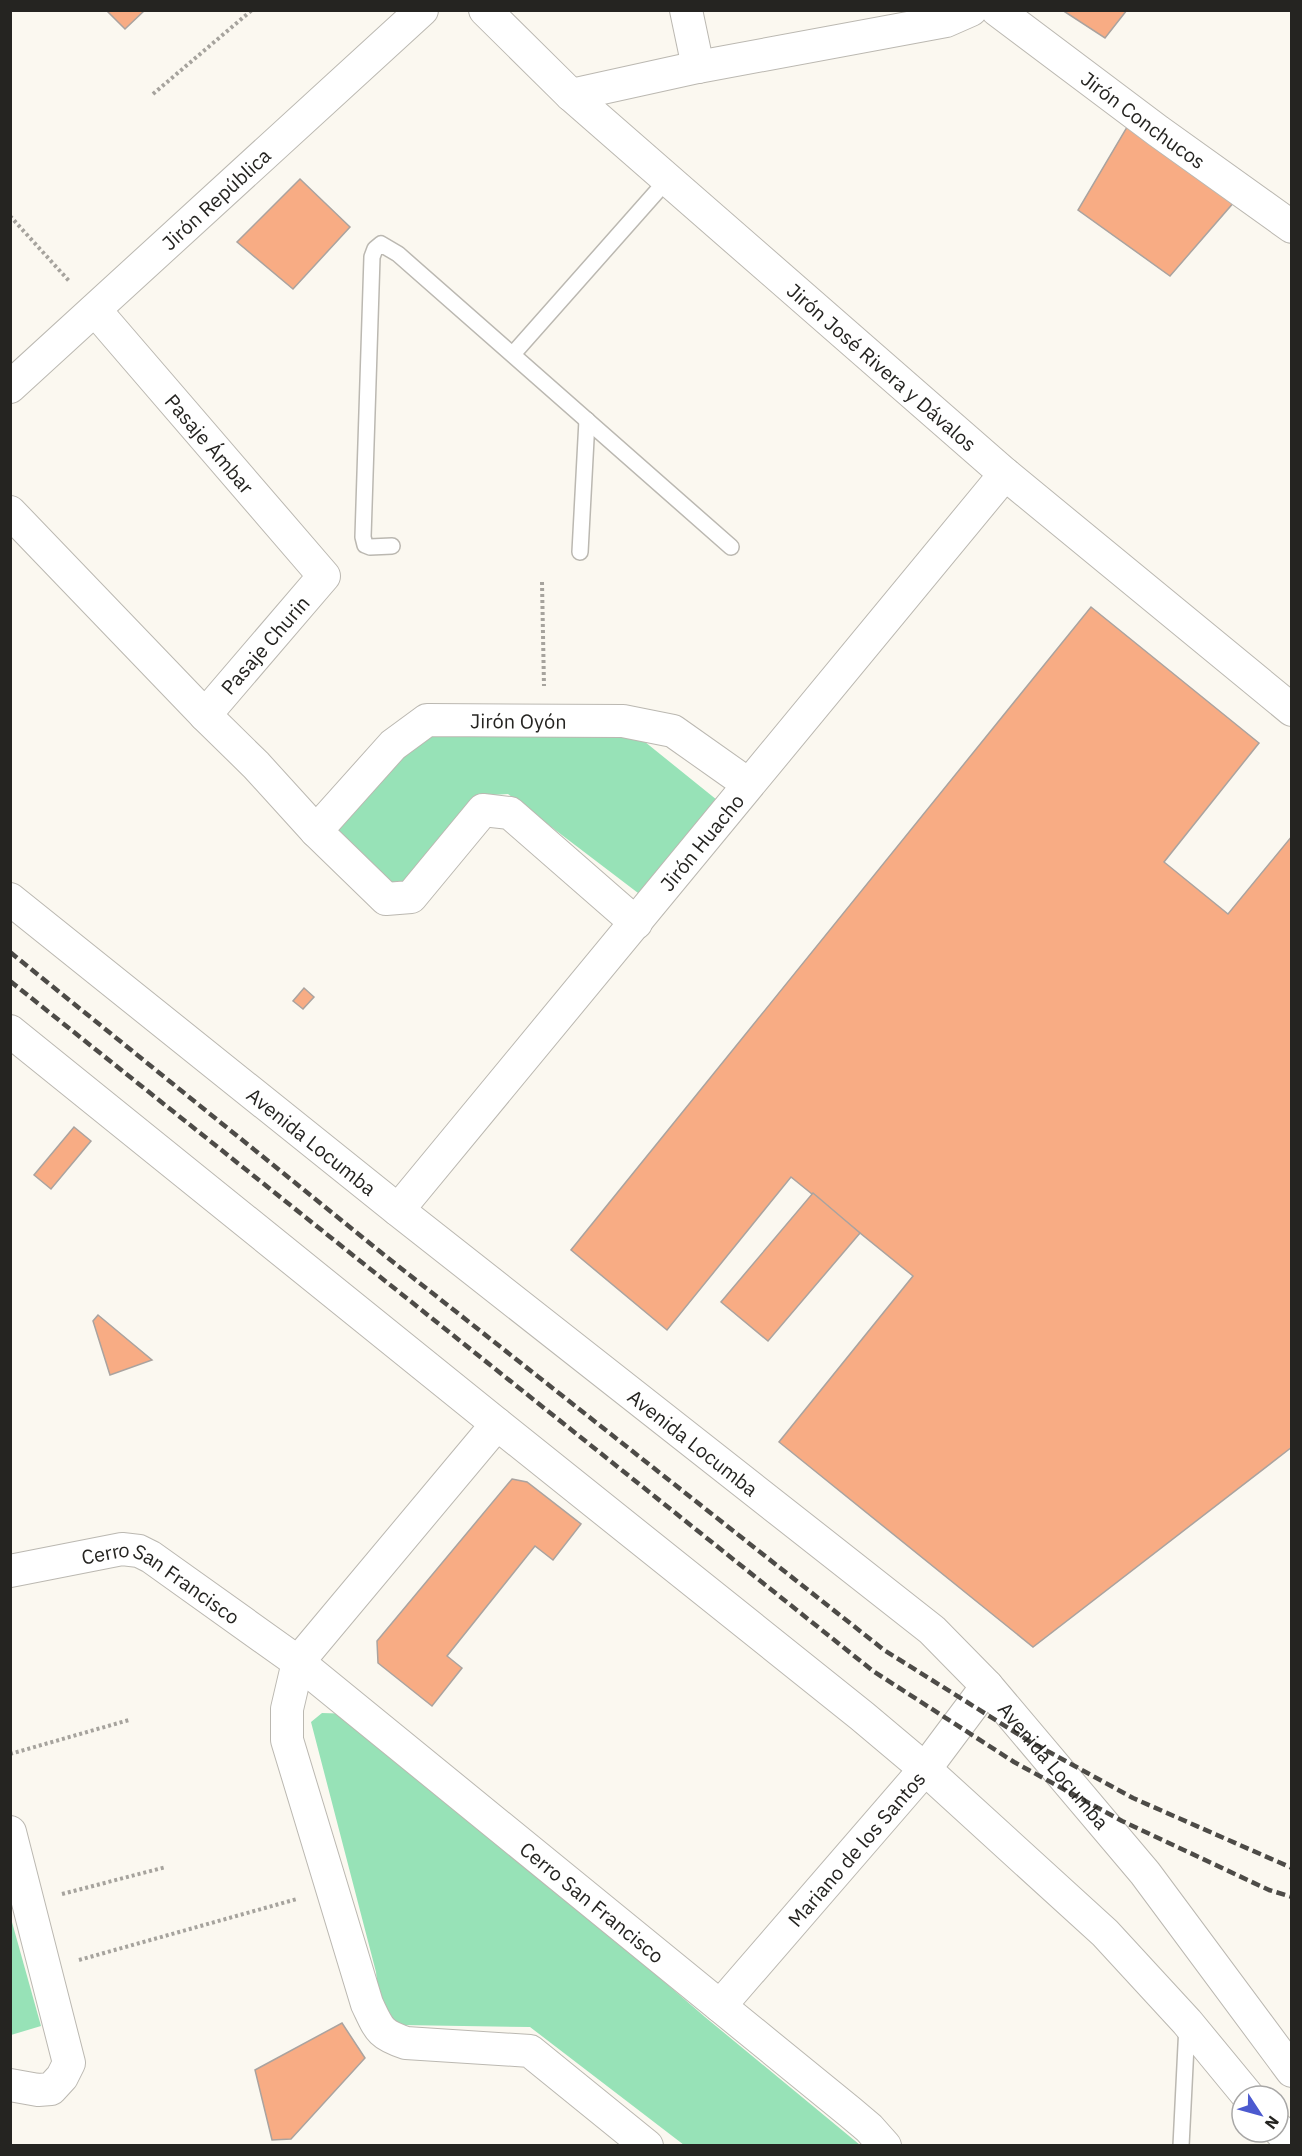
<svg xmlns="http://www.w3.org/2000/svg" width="1302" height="2156" font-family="'IBM Plex Sans',sans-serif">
  <rect width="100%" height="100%" fill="#fbf8f0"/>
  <g fill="#97e2b7">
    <polygon points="624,725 717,800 642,896 508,794 477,796 397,891 336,832 416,735"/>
    <polygon points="322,1713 354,1714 705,2017 860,2145 684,2145 530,2027 400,2025 380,2012 376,1972 311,1722"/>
    <polygon points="10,1915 41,2026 11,2035 10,2035"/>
  </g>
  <g fill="#f8ac84" stroke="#aaa39f" stroke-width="1.5">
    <polygon points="106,10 145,10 125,29"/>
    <polygon points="1062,10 1127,10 1105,38"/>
    <polygon points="1130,122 1235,201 1170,276 1078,210"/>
    <polygon points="300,179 350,227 293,289 237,242"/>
    <polygon points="1091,607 1259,743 1164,862 1228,914 1292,836 1292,1447 1033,1647 779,1442 913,1276 791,1177 667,1330 571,1250"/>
    <polygon points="304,988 314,997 303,1009 293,1001"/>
    <polygon points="74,1127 91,1141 51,1189 34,1175"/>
    <polygon points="813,1193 860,1233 768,1341 721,1302"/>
    <polygon points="98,1315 152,1360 110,1375 93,1321"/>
    <polygon points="512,1479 527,1482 581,1524 553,1560 535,1546 447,1656 462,1668 432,1706 378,1663 377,1641"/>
    <polygon points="342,2023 365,2058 291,2139 272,2140 255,2070"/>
  </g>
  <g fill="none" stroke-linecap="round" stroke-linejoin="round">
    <defs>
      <g id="lane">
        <polyline points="513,354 667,180"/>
        <polyline points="392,546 370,547 365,545 363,537 372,257 375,249 381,244 398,254 731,547"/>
        <polyline points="580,552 587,420"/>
        <polyline points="1181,2146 1187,2025"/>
      </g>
      <g id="street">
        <path id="s1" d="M 485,10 L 571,95 L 1005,474 L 1292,710"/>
        <polyline points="686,10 698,67"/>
        <path id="s2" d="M 997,10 L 1158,131 L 1292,227"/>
        <polyline points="571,95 698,67 946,21 971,10"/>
        <path id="s3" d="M 95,310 L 324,576 L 205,715"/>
        <path id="s4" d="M 10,387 L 422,10"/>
        <polyline points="10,512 205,715 256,765 316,831 386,899 411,897 483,810 510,813 636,923"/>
        <path id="s5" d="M 316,831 L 393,745 L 427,720 L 623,721 L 673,731 L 748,784"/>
        <path id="s6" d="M 10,899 L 398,1210 L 932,1630 L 987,1686 L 1145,1873 L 1292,2071"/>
        <polyline points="10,1031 497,1424 862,1716 925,1769 1105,1933 1187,2022 1248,2096"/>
        <path id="s7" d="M 398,1210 L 1005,474"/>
        <path d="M 497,1424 L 298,1662 L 287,1709 L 287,1740 L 367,2004 C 379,2029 379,2034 406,2043 L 530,2051 L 647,2146"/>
        <path id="s8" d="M 10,1571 L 122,1549 L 139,1551 L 151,1557 L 298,1662 L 850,2112 L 869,2128 L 885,2146"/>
        <polyline points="10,1832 69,2063 62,2077 51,2089 38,2090 10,2085"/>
        <path id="s9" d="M 720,2006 L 925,1769 L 987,1686"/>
        <polyline points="1278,2129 1292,2143"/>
      </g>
    </defs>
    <use href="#lane" stroke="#bbb8b1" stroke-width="18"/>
    <use href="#street" stroke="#bbb8b1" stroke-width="34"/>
    <g stroke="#a6a39d" stroke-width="4" stroke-dasharray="3 3" stroke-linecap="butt">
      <polyline points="153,94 252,10"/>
      <polyline points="10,216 70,282"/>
      <polyline points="542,582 544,686"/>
      <polyline points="10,1754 129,1720"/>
      <polyline points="62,1894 166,1867"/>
      <polyline points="79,1960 297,1899"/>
    </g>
    <use href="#lane" stroke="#fff" stroke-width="15"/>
    <use href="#street" stroke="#fff" stroke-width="32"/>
    <g stroke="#4d4b47" stroke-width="4.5" stroke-dasharray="9 4.5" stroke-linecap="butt">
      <polyline points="10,952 388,1258 884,1650 1029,1741 1133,1798 1292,1868"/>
      <polyline points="10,981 873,1671 1014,1762 1122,1821 1269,1890 1292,1897"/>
    </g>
  </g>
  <g text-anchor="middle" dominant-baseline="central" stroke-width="6" stroke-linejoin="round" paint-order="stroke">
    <g font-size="20" fill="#252421" stroke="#fff">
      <text stroke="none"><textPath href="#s2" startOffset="183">Jirón Conchucos</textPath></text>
      <text stroke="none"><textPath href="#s4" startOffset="279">Jirón República</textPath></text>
      <text stroke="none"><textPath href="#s1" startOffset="534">Jirón José Rivera y Dávalos</textPath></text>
      <text stroke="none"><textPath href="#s3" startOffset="176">Pasaje Ámbar</textPath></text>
      <text transform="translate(265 645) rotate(-49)">Pasaje Churin</text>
      <text stroke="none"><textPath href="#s5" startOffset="249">Jirón Oyón</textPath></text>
      <text stroke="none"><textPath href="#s7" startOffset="477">Jirón Huacho</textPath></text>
      <text stroke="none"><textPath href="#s6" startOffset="387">Avenida Locumba</textPath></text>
      <text stroke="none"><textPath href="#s6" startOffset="873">Avenida Locumba</textPath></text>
      <text stroke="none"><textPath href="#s8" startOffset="162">Cerro San Francisco</textPath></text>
      <text stroke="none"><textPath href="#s6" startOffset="1359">Avenida Locumba</textPath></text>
      <text stroke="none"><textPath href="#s9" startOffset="208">Mariano de los Santos</textPath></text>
      <text stroke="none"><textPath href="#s8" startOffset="705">Cerro San Francisco</textPath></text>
    </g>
  </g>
  <rect width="1302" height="2156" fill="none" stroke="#252421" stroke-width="24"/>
  <g transform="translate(1260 2114) rotate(126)"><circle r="28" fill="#ffffff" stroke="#a8a7a6" stroke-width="1.5"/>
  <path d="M0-4.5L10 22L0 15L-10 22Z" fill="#4c5acf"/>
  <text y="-9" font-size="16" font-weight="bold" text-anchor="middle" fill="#252421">N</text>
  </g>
</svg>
